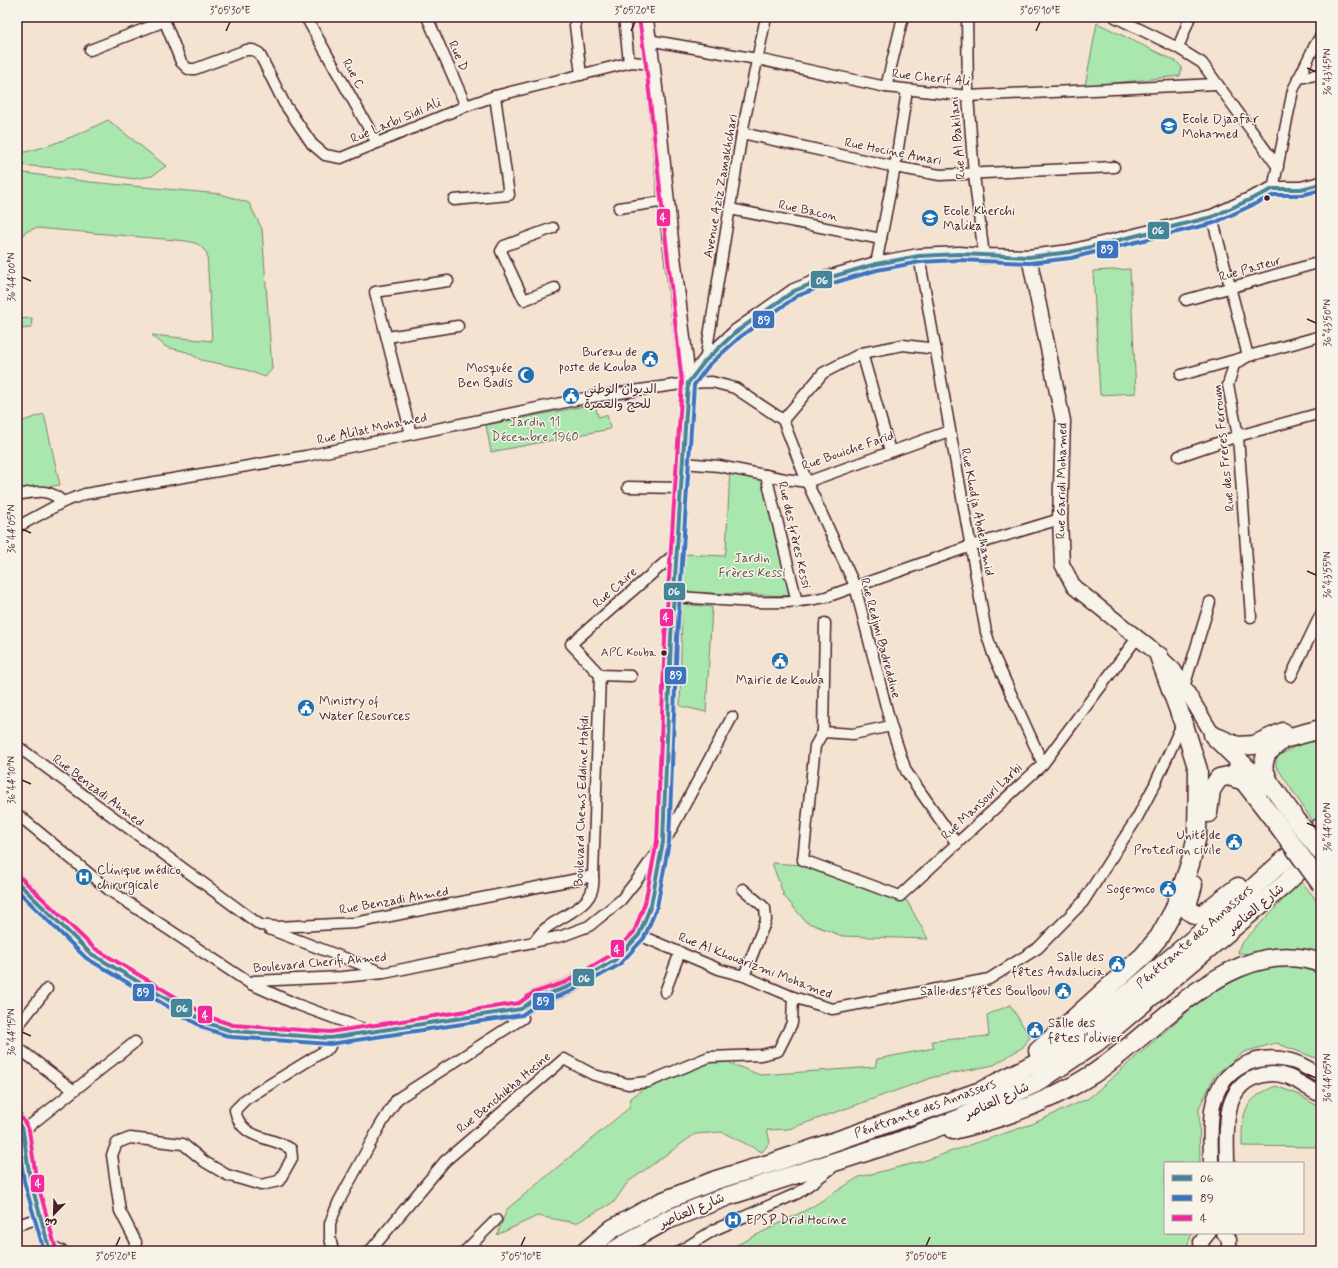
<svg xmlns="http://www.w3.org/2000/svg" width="1338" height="1268" font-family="Mynerve,'Playpen Sans Arabic',sans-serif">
  <rect width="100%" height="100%" fill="#f3e3d0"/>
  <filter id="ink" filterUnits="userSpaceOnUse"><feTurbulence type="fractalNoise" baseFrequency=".025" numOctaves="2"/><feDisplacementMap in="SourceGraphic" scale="8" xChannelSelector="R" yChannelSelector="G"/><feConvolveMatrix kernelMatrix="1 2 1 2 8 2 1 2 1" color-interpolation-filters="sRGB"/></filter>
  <g filter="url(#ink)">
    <g fill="#aae7ae" stroke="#7a836c">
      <polygon points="1097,23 1177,62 1182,67 1180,76 1085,86"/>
      <path d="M 108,120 L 166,166 L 152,176 L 134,179 L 70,169 L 17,165 L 17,154 C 50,147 78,135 108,120 Z"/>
      <polygon points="17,172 90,182 221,194 249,203 262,229 272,369 265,377 241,368 201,360 187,352 166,347 152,335 212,341 207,253 198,244 187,241 36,228 25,232 17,244"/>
      <polygon points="1130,269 1136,393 1100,395 1093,271"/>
      <polygon points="32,318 31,328 17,329 17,319"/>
      <polygon points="595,404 598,417 607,415 610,429 491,452 486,425"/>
      <polygon points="44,414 60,485 17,491 17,423"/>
      <polygon points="730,469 762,478 791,596 683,592 682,554 724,556 726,551"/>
      <polygon points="682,604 712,607 706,712 680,706"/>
      <path d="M 1321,737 L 1321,817 L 1314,823 L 1276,766 L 1276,758 C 1290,748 1305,742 1321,737 Z"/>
      <polygon points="772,863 802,865 907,901 928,939 842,936 806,922 784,896"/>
      <polygon points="1301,881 1321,906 1321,958 1238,953 1240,945"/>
      <polygon points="1305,964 1321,970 1321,1060 1276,1043 1244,1052 1215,1075 1199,1108 1200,1163 1165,1163 1165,1233 1192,1233 1187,1247 1183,1251 725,1251 810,1208 859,1177 923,1161 1032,1124 1089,1098 1211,991 1257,970"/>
      <polygon points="1010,1005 1030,1037 1023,1047 994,1065 934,1077 789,1129 767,1130 770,1142 762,1152 722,1132 695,1134 628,1182 614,1202 576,1223 537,1216 497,1235 507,1209 629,1108 631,1098 665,1073 722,1054 732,1064 760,1075 875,1067 877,1059 934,1048 932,1041 989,1036 987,1015"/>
      <path d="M 1276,1086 L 1299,1095 L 1321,1108 L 1321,1147 L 1242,1146 C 1242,1113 1243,1099 1276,1086 Z"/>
    </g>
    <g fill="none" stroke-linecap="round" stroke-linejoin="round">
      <defs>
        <g id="street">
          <polyline points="163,17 181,62 188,69 195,69 246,50 253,50 259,53 284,103 312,144 325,155 341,158 466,106 495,96 632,62 652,64"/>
          <polyline points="306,17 377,143"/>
          <polyline points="427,17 466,106"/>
          <polyline points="574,17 581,75"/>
          <polyline points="624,17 629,62"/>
          <polyline points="967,17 968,96 974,175 984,256"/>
          <polyline points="1115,17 1178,48 1202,63 1278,167"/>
          <polyline points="648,40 757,59 886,87 968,96 1216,84"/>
          <polyline points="1178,48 1190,17"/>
          <polyline points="90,50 165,21"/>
          <polyline points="1298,78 1321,74"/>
          <polyline points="886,87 903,17"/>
          <polyline points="742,133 895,167 940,175 1114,167"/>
          <polyline points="1273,189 1293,90 1314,47 1321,35"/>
          <polyline points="454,200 509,195 495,96"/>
          <polyline points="619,208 666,201"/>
          <polyline points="730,209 881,239"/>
          <polyline points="1212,217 1248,356 1234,365 1228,385 1238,436 1251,617"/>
          <polyline points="553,228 504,246 501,251 524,300 555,288"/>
          <polyline points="919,256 986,632 993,654 1043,764"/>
          <polyline points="876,264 895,167 907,90"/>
          <polyline points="1186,300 1321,262"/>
          <polyline points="387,337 458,326"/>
          <polyline points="862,353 890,451"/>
          <polyline points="705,361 742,133 766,17"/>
          <polyline points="1181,375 1321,336"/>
          <polyline points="783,420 823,373 862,353 903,345 936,349"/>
          <polyline points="411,434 375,292 448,281"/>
          <polyline points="1179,456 1238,436 1321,413"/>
          <polyline points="683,463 719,466 785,479 807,482 949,431"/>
          <polyline points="766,475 797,602"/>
          <polyline points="628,487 681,488"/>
          <path d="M 17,495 C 36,492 47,487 63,502"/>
          <polyline points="17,527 63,502 85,494 306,456 585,398 688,383 712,382 735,388 783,420 807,482 855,586 891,726 906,771 957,844"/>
          <path d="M 675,597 C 723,599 778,608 826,597 L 971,546 L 1060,519"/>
          <polyline points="825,623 823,732 815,746 803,860 900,896 1043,764 1137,638"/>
          <polyline points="600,675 631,676"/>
          <polyline points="1291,676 1321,614"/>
          <polyline points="1184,687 1210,602"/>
          <polyline points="823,732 853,734 891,726"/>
          <polyline points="17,746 260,925 277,927 355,923 593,876"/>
          <polyline points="17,814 109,890 251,984 254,981 342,977 384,973 562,936 589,926 621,900 640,876 669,834 732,717"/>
          <polyline points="743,889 765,908 766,920 744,976"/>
          <polyline points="269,929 381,972"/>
          <polyline points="639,935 721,970 744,976 793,997 832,1009 989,979 1038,948 1083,902 1137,818 1155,784 1183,722"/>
          <path d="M 534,942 C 538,936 542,930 549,926 C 568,912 597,905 593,876 L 600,675 L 571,644 L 677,552"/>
          <polyline points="251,984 296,1004 369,1031"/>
          <polyline points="665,992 680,952"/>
          <polyline points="17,1027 47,989"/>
          <polyline points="17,1047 73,1090"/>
          <polyline points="23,1131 135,1042"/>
          <polyline points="17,1225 40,1218"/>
          <polyline points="48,1244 62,1251"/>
          <path d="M 135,1251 L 136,1242 L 120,1211 L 112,1155 L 117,1143 L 130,1138 L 183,1144 L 205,1162 L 227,1175 L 261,1185 L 279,1181 L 292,1158 L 291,1149 C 270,1135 241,1141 235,1110 L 246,1099 L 329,1048 L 331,1044 L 330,1038"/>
          <polyline points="333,1251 330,1238 330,1223 339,1201 380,1126 397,1099 523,1018"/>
          <polyline points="370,1251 445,1161 564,1059 594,1075 628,1084 648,1082 709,1057 761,1055 778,1051 792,1023 793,997"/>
          <polyline points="465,1251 496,1220"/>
          <polyline points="680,1251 714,1230 798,1193 832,1168"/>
        </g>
        <g id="secondary">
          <polyline points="1029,257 1063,421 1060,519 1062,564 1074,587 1149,647 1174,670 1213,735"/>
          <polyline points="688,383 705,361 736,332 794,291 821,280 876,264 919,256 959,254 984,256 1029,257 1070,252 1212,217 1273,189 1301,189 1321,184"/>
          <path d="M 1211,1163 C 1211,1144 1209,1124 1213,1105 C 1221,1068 1257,1052 1291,1061 C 1301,1063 1312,1071 1321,1076"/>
          <path d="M 1227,1163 C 1227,1133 1221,1089 1256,1077 C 1267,1073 1278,1073 1289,1077 C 1300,1082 1310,1090 1321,1095"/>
          <polyline points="1224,1233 1229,1239 1229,1251"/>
          <polyline points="1202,1251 1201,1242 1208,1233"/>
        </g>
        <g id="primary">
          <polyline points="17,882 90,953 207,1023 232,1031 330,1038 521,1009 536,998 568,987 615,960 639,935 651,905 663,842 671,638 688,383 670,236 652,64 645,17"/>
          <polyline points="17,1121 23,1131 30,1179 50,1251"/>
        </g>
        <g id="highway">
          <polyline points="1213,735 1265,786"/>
          <polyline points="1219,738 1237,746 1254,745 1283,732"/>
          <polyline points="1236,771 1278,825"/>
          <polyline points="1208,813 1211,790 1219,778 1228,776 1241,780"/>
          <polyline points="1294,817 1269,782 1263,767 1266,754 1283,739 1321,729"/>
          <polyline points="1193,885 1188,902 1189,911 1195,915 1204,913 1238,887"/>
          <polyline points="1038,1051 1143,956 1159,937 1174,910 1190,864 1197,836 1198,770 1183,722 1159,656"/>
          <path d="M 953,1130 C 1001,1119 1051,1101 1093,1074 C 1159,1030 1233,932 1321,963"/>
          <polyline points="586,1251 612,1229 661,1202 716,1180 778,1161 981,1091 1047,1057 1091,1025 1233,906 1321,827"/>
          <polyline points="614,1251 631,1240 667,1220 728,1196 903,1140 959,1119 1036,1083 1097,1042 1285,884 1317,853"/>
        </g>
      </defs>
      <use href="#street" stroke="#4a1f2b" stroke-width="13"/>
      <use href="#secondary" stroke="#4a1f2b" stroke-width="17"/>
      <use href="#primary" stroke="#4a1f2b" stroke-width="18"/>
      <use href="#highway" stroke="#4a1f2b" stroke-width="21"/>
      <use href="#street" stroke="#f7f3e8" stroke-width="10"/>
      <use href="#secondary" stroke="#f7f3e8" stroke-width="14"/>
      <use href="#primary" stroke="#f7f3e8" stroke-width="15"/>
      <use href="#highway" stroke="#f7f3e8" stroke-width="18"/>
      <defs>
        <g id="highway-bridge">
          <polyline points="1294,817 1321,852"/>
          <polyline points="1278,825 1321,884"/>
        </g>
      </defs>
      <use href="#highway-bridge" stroke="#4a1f2b" stroke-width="21" stroke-linecap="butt"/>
      <use href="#highway-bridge" stroke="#f7f3e8" stroke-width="18"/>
      <defs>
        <g id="bus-1">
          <polyline points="688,383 705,361 736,332 794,291 821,280 876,264 919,256 959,254 1029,257 1070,252 1212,217 1273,189 1301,189 1321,184"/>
          <polyline points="17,882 90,953 207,1023 232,1031 330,1038 521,1009 536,998 568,987 615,960 639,935 651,905 663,842 671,638 688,383"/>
          <polyline points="17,1121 23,1131 30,1179 50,1251"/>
        </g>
        <g id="bus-2">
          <polyline points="17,890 86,958 204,1028 231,1037 330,1044 522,1015 539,1003 570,992 619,965 644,938 657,907 669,842 677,638 694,385 709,365 740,337 797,296 823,286 877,270 920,262 959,260 1029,263 1071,258 1214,223 1274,195 1302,195 1321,190"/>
          <polyline points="17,1133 24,1181 44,1251"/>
        </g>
        <g id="bus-3">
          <polyline points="21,878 94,948 209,1017 233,1025 330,1032 519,1003 533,993 566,982 611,955 634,932 645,903 657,841 665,638 682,383 646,65 639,18"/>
          <polyline points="22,1118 29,1130 36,1178 56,1249"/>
        </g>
      </defs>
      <use href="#bus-1" stroke="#f7f3e8" stroke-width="7"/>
      <use href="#bus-2" stroke="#f7f3e8" stroke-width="7"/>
      <use href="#bus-3" stroke="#f7f3e8" stroke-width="7"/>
      <use href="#bus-1" stroke="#468499" stroke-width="4"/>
      <use href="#bus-2" stroke="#3c73bf" stroke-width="4"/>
      <use href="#bus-3" stroke="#f22a99" stroke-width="4"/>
    </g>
  </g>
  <path fill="none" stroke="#4a1f2b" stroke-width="1.5" d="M 226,31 L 230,22M 631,31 L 635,22M 1036,31 L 1040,22M 1307,68 L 1316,72M 22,277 L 31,281M 1307,319 L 1316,323M 22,529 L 31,533M 1307,571 L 1316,575M 22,780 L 31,784M 1307,823 L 1316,827M 22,1032 L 31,1036M 1307,1074 L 1316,1078M 116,1246 L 120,1237M 521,1246 L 525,1237M 926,1246 L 930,1237"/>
  <defs>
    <symbol id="school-disc" viewBox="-11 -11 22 22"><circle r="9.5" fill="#1f6fb2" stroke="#f7f3e8"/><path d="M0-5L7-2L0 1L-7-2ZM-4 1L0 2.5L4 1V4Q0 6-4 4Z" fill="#fff"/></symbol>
    <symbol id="civic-disc" viewBox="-11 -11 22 22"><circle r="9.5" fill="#1f6fb2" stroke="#f7f3e8"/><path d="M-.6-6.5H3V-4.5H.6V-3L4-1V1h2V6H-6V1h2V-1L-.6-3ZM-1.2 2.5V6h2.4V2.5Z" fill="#fff"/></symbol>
    <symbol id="mosque-disc" viewBox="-11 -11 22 22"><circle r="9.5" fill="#1f6fb2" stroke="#f7f3e8"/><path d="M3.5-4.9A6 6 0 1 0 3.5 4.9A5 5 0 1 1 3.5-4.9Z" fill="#fff"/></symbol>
    <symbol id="hospital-disc" viewBox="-11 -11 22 22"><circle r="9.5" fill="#1f6fb2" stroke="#f7f3e8"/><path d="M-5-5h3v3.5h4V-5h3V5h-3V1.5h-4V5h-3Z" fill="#fff"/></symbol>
  </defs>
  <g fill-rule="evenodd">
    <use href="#school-disc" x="1159" y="116" width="20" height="20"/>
    <use href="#school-disc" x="920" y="208" width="20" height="20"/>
    <use href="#civic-disc" x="640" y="349" width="20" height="20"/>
    <use href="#mosque-disc" x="516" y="365" width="20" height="20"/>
    <use href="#civic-disc" x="561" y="386" width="20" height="20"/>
    <use href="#civic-disc" x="770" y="651" width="20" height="20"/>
    <use href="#civic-disc" x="296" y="698" width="20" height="20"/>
    <use href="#civic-disc" x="1224" y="832" width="20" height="20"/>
    <use href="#hospital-disc" x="74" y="867" width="20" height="20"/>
    <use href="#civic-disc" x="1158" y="879" width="20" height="20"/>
    <use href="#civic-disc" x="1107" y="954" width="20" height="20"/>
    <use href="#civic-disc" x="1053" y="981" width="20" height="20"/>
    <use href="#civic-disc" x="1025" y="1020" width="20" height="20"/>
    <use href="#hospital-disc" x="723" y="1210" width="20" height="20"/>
  </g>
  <g fill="#4a1f2b" stroke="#f7f3e8" stroke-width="1.5">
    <circle cx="1267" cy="198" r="3.5"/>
    <circle cx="664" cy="653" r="3.5"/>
  </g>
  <g text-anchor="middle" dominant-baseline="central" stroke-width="3" stroke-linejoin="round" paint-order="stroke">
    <g font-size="12" fill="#4a1f2b" stroke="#f7f3e8" text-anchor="end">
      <text x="656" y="653">APC Kouba</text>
    </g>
    <g font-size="13" fill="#4a1f2b" stroke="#f7f3e8">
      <text transform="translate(458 56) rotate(66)">Rue D</text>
      <text transform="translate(353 74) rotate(61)">Rue C</text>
      <text transform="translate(931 78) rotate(6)">Rue Cherif Ali</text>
      <text transform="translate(396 121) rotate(-23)">Rue Larbi Sidi Ali</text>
      <text transform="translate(958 138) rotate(-95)">Rue Al Bakilani</text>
      <text transform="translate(893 152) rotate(11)">Rue Hocine Amari</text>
      <text transform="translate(721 186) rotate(-80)">Avenue Aziz Zamakhchari</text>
      <text transform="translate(808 211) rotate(12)">Rue Bacon</text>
      <text transform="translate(1250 269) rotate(-16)">Rue Pasteur</text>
      <text transform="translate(372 429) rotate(-12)">Rue Alilat Mohamed</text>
      <text transform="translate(1224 448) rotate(-96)">Rue des Freres Ferroum</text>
      <text transform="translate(848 451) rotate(-19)">Rue Bouiche Farid</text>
      <text transform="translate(1062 481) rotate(-89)">Rue Garidi Mohamed</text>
      <text transform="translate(977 512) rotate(79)">Rue Khodja Abdelhamid</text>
      <text transform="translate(794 535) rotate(77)">Rue des frères Kessi</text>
      <text transform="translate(615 588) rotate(-41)">Rue Caire</text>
      <text transform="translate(880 638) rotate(75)">Rue Redjmi Badreddine</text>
      <text transform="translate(98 791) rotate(37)">Rue Benzadi Ahmed</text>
      <text transform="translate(582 801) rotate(-88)">Boulevard Chems Eddine Hafidi</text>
      <text transform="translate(982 802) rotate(-43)">Rue Mansouri Larbi</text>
      <text transform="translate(394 901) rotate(-10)">Rue Benzadi Ahmed</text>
      <text transform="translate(1256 909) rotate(-40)">شارع العناصر</text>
      <text transform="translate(1195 937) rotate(-41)">Pénétrante des Annassers</text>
      <text transform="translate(320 963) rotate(-5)">Boulevard Cherifi Ahmed</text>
      <text transform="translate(755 966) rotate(21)">Rue Al Khouarizmi Mohamed</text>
      <text transform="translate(504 1093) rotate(-40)">Rue Benchikha Hocine</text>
      <text transform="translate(997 1101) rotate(-25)">شارع العناصر</text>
      <text transform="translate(925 1109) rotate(-20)">Pénétrante des Annassers</text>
      <text transform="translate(692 1211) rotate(-23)">شارع العناصر</text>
    </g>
    <g font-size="13" fill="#4a1f2b" stroke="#f7f3e8" text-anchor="start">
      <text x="1182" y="119">Ecole Djaafar<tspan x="1182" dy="15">Mohamed</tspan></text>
      <text x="943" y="211">Ecole Kherchi<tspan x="943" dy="15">Malika</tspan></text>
      <text x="637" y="352" text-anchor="end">Bureau de<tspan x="637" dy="15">poste de Kouba</tspan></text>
      <text x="513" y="368" text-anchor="end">Mosquée<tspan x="513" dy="15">Ben Badis</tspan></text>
      <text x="584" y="389">الديوان الوطني<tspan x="584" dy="15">للحج والعمرة</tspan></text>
      <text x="780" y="680" text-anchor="middle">Mairie de Kouba</text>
      <text x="319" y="701">Ministry of<tspan x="319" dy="15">Water Resources</tspan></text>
      <text x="1221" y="835" text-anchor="end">Unité de<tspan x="1221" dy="15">Protection civile</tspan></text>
      <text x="97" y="870">Clinique médico<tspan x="97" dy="15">chirurgicale</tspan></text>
      <text x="1155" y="889" text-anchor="end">Sogemco</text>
      <text x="1104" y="957" text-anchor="end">Salle des<tspan x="1104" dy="15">fêtes Andalucia</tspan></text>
      <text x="1050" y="991" text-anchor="end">Salle des fêtes Boulboul</text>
      <text x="1048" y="1023">Salle des<tspan x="1048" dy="15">fêtes l'olivier</tspan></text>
      <text x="746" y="1220">EPSP Drid Hocine</text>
    </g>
    <g font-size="13" fill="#62514c" stroke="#f7f3e8">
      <text x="535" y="422">Jardin 11<tspan x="535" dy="15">Décembre 1960</tspan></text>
      <text x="752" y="558">Jardin<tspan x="752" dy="15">Frères Kessi</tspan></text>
    </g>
  </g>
  <g stroke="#f7f3e8" stroke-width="1.5">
    <rect x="656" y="208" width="15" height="19" rx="4" fill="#f22a99"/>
    <rect x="1147" y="221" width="23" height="19" rx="4" fill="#468499"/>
    <rect x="1096" y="240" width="23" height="19" rx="4" fill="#3c73bf"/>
    <rect x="810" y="270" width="23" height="19" rx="4" fill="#468499"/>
    <rect x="752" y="310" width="23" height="19" rx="4" fill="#3c73bf"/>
    <rect x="663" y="582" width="23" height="19" rx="4" fill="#468499"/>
    <rect x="659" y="608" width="15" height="19" rx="4" fill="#f22a99"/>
    <rect x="664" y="666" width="23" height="19" rx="4" fill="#3c73bf"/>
    <rect x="610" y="939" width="15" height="19" rx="4" fill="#f22a99"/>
    <rect x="572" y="968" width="23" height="19" rx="4" fill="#468499"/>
    <rect x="132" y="983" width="23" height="19" rx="4" fill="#3c73bf"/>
    <rect x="532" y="992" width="23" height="19" rx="4" fill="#3c73bf"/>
    <rect x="170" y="998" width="23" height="20" rx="4" fill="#468499"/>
    <rect x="197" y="1005" width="16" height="19" rx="4" fill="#f22a99"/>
    <rect x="30" y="1174" width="15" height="19" rx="4" fill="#f22a99"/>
  </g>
  <g font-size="11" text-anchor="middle" font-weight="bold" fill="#fff">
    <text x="663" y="221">4</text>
    <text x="1158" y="234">06</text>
    <text x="1107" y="253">89</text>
    <text x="822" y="284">06</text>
    <text x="764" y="324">89</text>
    <text x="674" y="595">06</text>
    <text x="666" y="621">4</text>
    <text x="676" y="679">89</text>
    <text x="617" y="953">4</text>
    <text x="584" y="982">06</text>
    <text x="143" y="996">89</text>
    <text x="543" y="1005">89</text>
    <text x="182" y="1012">06</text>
    <text x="205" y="1019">4</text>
    <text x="38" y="1187">4</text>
  </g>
  <rect width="1338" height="1268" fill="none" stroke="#f7f3e8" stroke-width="44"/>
  <rect x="1164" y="1162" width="140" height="72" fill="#f7f3e8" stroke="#b29e9c"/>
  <rect x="1172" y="1175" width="20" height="6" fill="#468499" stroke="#b29e9c"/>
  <text x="1200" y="1182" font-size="12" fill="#4a1f2b">06</text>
  <rect x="1172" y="1195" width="20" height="6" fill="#3c73bf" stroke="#b29e9c"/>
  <text x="1200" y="1202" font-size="12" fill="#4a1f2b">89</text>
  <rect x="1172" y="1215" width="20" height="6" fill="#f22a99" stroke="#b29e9c"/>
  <text x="1200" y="1222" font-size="12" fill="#4a1f2b">4</text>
  <g transform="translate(54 1214) rotate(203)" stroke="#f7f3e8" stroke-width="3" paint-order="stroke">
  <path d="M0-3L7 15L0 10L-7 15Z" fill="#4a1f2b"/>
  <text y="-6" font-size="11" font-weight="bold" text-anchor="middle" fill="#4a1f2b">ش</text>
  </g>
  <rect x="22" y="22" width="1294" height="1224" fill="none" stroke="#4a1f2b" stroke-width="1.5"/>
  <g font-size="10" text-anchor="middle" fill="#4a1f2b">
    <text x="230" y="14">3°05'30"E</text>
    <text x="635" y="14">3°05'20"E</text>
    <text x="1040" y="14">3°05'10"E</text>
    <text transform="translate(1327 72) rotate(-90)" y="4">36°43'45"N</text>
    <text transform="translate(11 277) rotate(-90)" y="4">36°44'00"N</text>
    <text transform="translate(1327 323) rotate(-90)" y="4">36°43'50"N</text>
    <text transform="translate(11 529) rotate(-90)" y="4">36°44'05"N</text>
    <text transform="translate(1327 575) rotate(-90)" y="4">36°43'55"N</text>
    <text transform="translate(11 780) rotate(-90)" y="4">36°44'10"N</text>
    <text transform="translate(1327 827) rotate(-90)" y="4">36°44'00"N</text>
    <text transform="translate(11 1032) rotate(-90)" y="4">36°44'15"N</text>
    <text transform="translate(1327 1078) rotate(-90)" y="4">36°44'05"N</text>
    <text x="116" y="1260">3°05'20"E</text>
    <text x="521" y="1260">3°05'10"E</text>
    <text x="926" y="1260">3°05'00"E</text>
  </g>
</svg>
